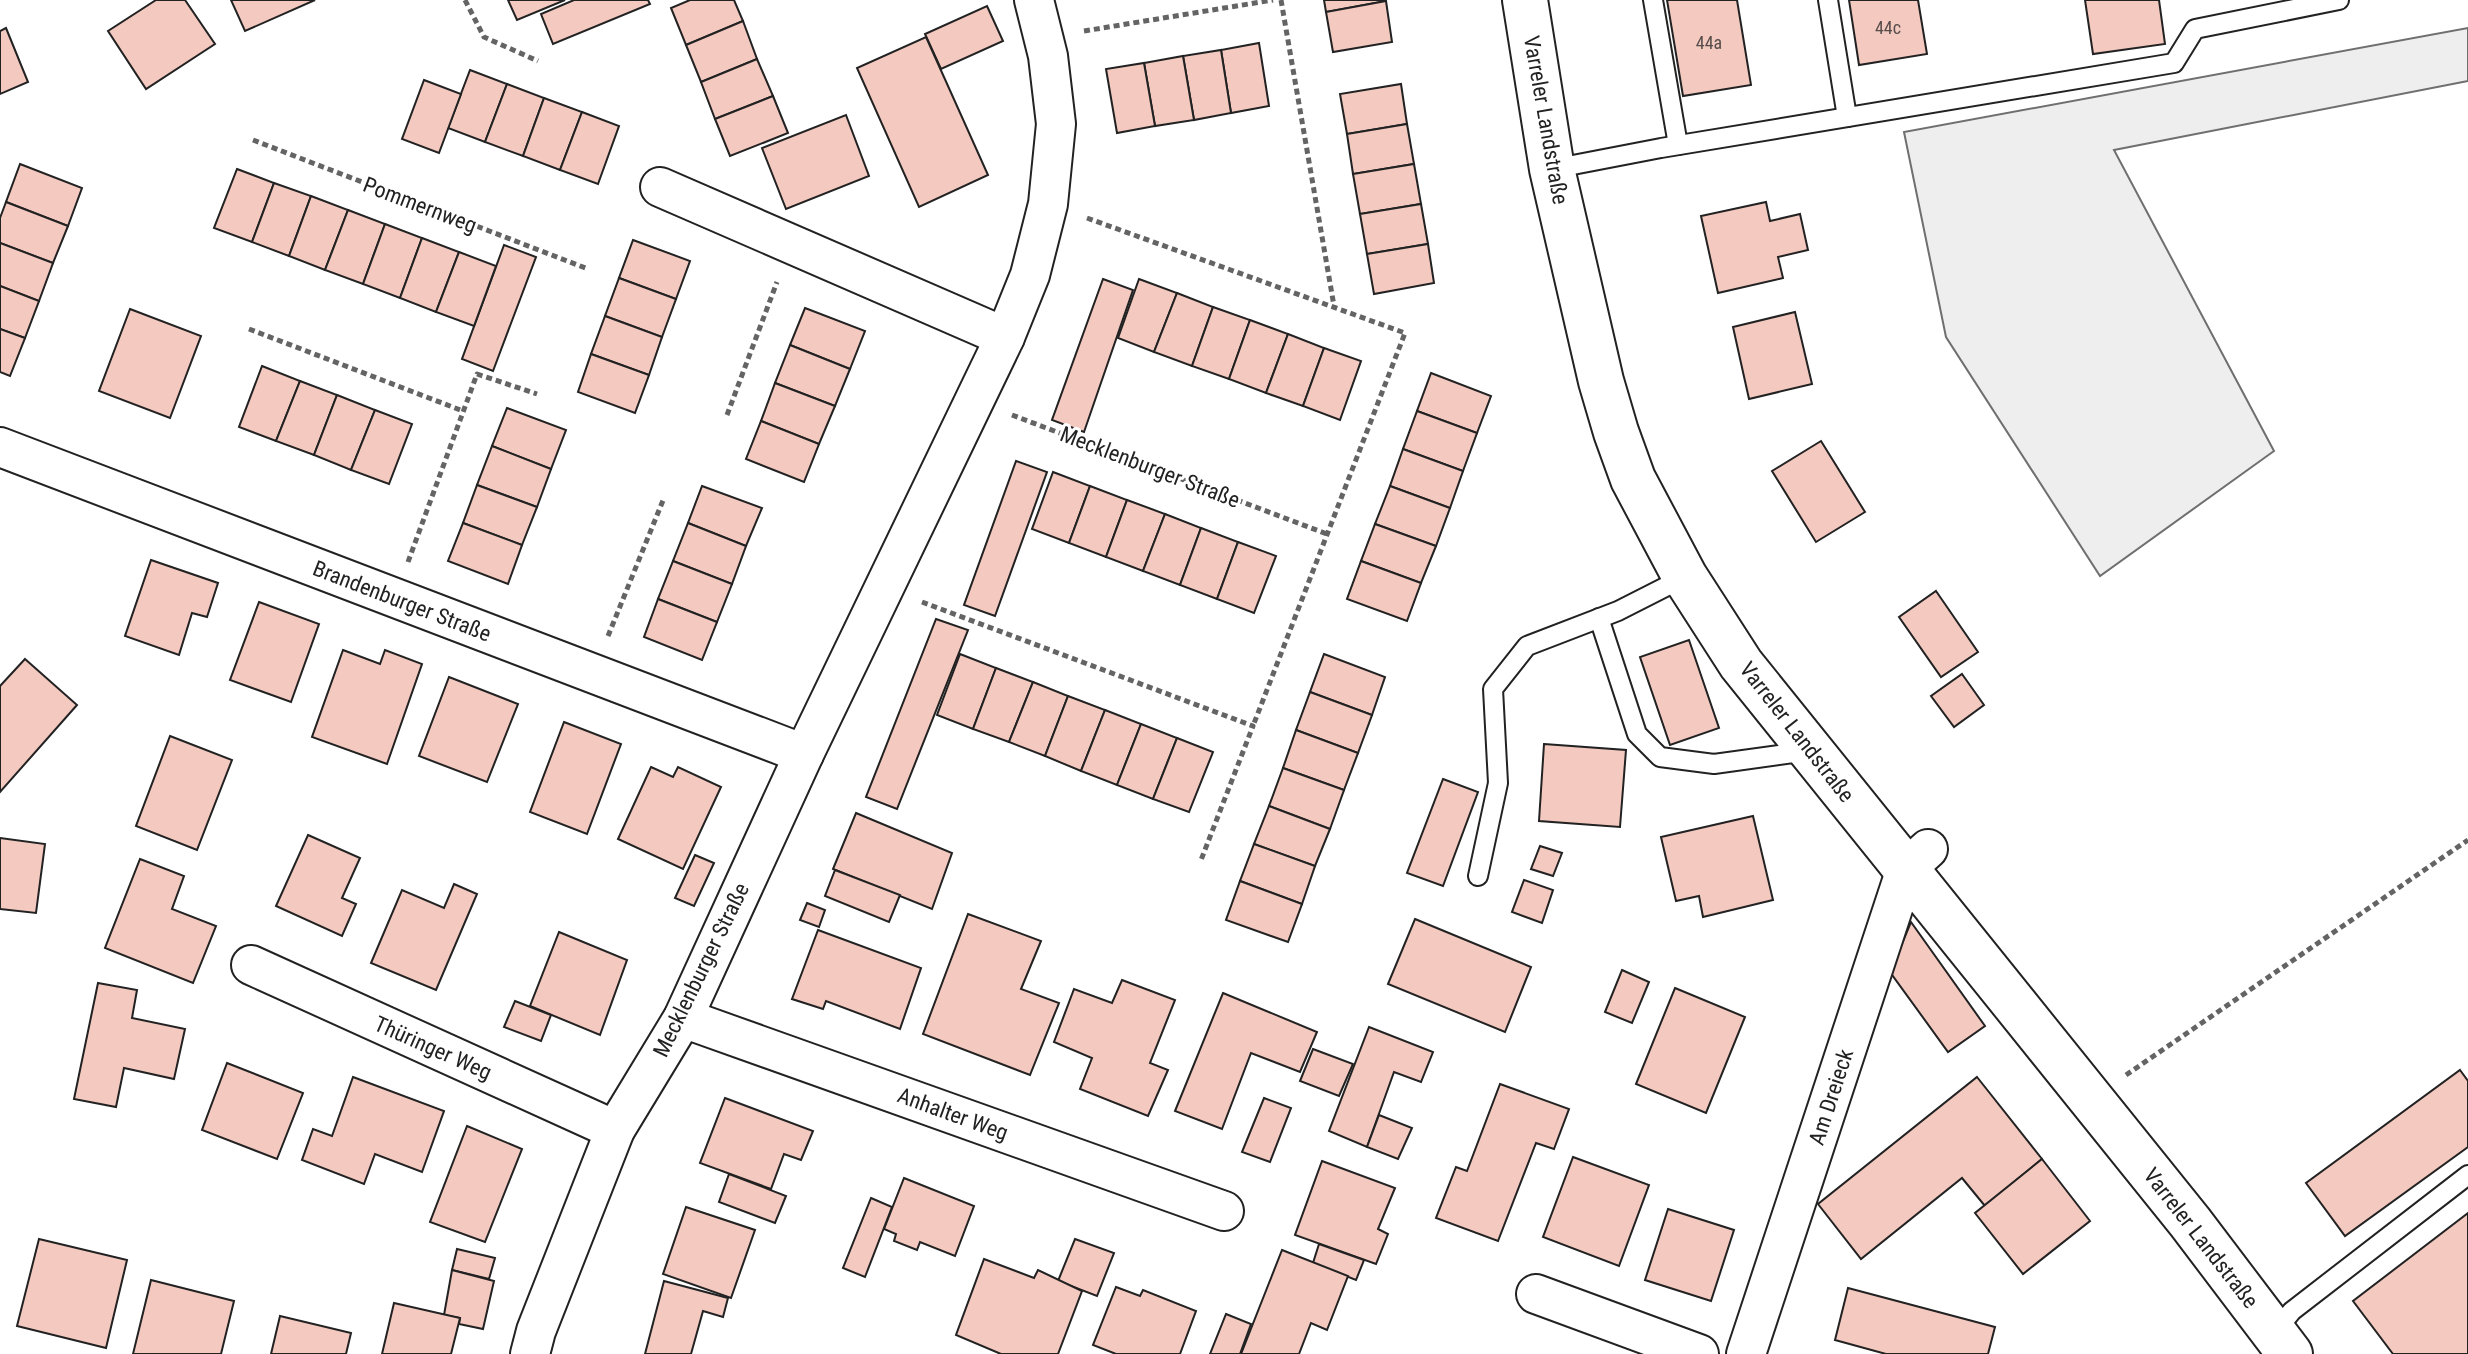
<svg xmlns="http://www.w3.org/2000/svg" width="2468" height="1354" font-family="'Roboto Condensed',sans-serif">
  <rect width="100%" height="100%" fill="#fff"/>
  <polygon fill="#eee" stroke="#6f6f6f" stroke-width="2" points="2468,28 2468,81 2114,150 2274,451 2100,576 1946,337 1904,132"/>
  <g fill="#f3c9c0" stroke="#222" stroke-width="2">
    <polygon points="156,0 185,0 215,44 146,89 108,31"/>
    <polygon points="231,0 315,0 245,31"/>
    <polygon points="508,0 565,0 517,20"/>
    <polygon points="574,0 648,0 650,4 553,44 541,14"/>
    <polygon points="690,0 734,0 743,21 686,45 671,8"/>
    <polygon points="1324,0 1386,0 1386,1 1326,12"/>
    <polygon points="1667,0 1737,0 1751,85 1683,96"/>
    <polygon points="1849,0 1918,0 1927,54 1859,65"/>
    <polygon points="2085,0 2159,0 2165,44 2093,54"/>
    <polygon points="1386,1 1392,42 1333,52 1326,12"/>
    <polygon points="987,6 1003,41 941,69 925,34"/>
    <polygon points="743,21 757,59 701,82 686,45"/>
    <polygon points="6,28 28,82 0,94 0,31"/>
    <polygon points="926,37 988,175 919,207 857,68"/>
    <polygon points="1259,43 1269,106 1231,113 1221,50"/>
    <polygon points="1221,50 1231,113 1194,120 1183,56"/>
    <polygon points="1183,56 1194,120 1155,126 1144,63"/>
    <polygon points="757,59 773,96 715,119 701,82"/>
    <polygon points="1144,63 1155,126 1117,133 1106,69"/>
    <polygon points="470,70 507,84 485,142 448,128"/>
    <polygon points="424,80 461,94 439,153 402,139"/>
    <polygon points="507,84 544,98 523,156 485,142"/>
    <polygon points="1401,84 1407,124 1347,134 1340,94"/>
    <polygon points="773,96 788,133 730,156 715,119"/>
    <polygon points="544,98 582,112 560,170 523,156"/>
    <polygon points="582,112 619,126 598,184 560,170"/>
    <polygon points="846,115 869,176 786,209 762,148"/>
    <polygon points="1407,124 1414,164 1353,174 1347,134"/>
    <polygon points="20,164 82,188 68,226 6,202"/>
    <polygon points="1414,164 1421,204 1360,214 1353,174"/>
    <polygon points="237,169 274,183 252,242 214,228"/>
    <polygon points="274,183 311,196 289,256 252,242"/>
    <polygon points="311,196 348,210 325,270 289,256"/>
    <polygon points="6,202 68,226 53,263 0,243 0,218"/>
    <polygon points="1766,202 1770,221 1800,214 1808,250 1778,257 1783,278 1718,293 1701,216"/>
    <polygon points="1421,204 1428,244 1367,254 1360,214"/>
    <polygon points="348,210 385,224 363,284 325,270"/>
    <polygon points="385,224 422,238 400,298 363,284"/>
    <polygon points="422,238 459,252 436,312 400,298"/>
    <polygon points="633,240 690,261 676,299 619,278"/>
    <polygon points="0,243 53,263 39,301 0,286"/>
    <polygon points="1428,244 1434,283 1374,294 1367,254"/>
    <polygon points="504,245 536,257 493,371 462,359"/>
    <polygon points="459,252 496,266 474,326 436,312"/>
    <polygon points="619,278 676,299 662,337 605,316"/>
    <polygon points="1103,279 1133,290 1084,432 1052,420"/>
    <polygon points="1139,279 1177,293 1154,352 1118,338"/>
    <polygon points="0,286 39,301 25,338 0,329"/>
    <polygon points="1177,293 1213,307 1192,366 1154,352"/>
    <polygon points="1213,307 1250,320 1229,379 1192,366"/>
    <polygon points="805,308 865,331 850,369 790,345"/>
    <polygon points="130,309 201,336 170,418 99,391"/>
    <polygon points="1795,312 1812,384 1749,399 1733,327"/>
    <polygon points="605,316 662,337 649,375 591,354"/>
    <polygon points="1250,320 1288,334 1266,393 1229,379"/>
    <polygon points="0,329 25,338 10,376 0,372"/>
    <polygon points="1288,334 1324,348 1303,406 1266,393"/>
    <polygon points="790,345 850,369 835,406 775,383"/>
    <polygon points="1324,348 1361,361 1340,420 1303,406"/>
    <polygon points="591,354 649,375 635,413 578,392"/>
    <polygon points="262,366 300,381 276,441 239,427"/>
    <polygon points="1431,373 1491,396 1477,433 1417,411"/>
    <polygon points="300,381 337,395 314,455 276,441"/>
    <polygon points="775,383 835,406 819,444 761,421"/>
    <polygon points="337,395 375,410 351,470 314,455"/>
    <polygon points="507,408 566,430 551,469 492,446"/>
    <polygon points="375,410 412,424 389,484 351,470"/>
    <polygon points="1417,411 1477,433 1463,471 1403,449"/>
    <polygon points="761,421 819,444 804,482 746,459"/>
    <polygon points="1821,441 1865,512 1816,542 1772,471"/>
    <polygon points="492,446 551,469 537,507 477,485"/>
    <polygon points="1403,449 1463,471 1450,508 1390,486"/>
    <polygon points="1016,461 1047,472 995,616 964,605"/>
    <polygon points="1053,472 1090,486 1069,543 1032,529"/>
    <polygon points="477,485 537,507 522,545 463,523"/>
    <polygon points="702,486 762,508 746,546 688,523"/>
    <polygon points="1090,486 1127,500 1106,557 1069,543"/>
    <polygon points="1390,486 1450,508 1436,546 1375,524"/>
    <polygon points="1127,500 1165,514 1143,571 1106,557"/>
    <polygon points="1165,514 1201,528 1180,585 1143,571"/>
    <polygon points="463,523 522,545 508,584 448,561"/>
    <polygon points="688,523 746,546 732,584 673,561"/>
    <polygon points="1375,524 1436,546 1421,583 1361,561"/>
    <polygon points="1201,528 1238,542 1217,599 1180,585"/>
    <polygon points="1238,542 1276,556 1254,613 1217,599"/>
    <polygon points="151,560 218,583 207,617 192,613 179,655 125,636"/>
    <polygon points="673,561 732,584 717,622 658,599"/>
    <polygon points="1361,561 1421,583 1407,621 1347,599"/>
    <polygon points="1936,591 1978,652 1941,677 1899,617"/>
    <polygon points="658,599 717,622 702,660 644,637"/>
    <polygon points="259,602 319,624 291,702 230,680"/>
    <polygon points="936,619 968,630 897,809 866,797"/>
    <polygon points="1689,640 1719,728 1670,745 1640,657"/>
    <polygon points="343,650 380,664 385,650 422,664 387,764 312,737"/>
    <polygon points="960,654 996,668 973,729 937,715"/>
    <polygon points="1324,654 1385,677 1372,715 1310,692"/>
    <polygon points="25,659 77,705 0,792 0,686"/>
    <polygon points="996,668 1033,682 1009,742 973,729"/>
    <polygon points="1962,674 1984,705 1954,727 1931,696"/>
    <polygon points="449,677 518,704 487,782 419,756"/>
    <polygon points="1033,682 1068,696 1045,756 1009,742"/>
    <polygon points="1310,692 1372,715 1358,753 1296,730"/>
    <polygon points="1068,696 1105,710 1081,771 1045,756"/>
    <polygon points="1105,710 1141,724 1117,785 1081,771"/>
    <polygon points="564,722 621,744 587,834 530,812"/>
    <polygon points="1141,724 1177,738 1153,799 1117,785"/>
    <polygon points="1296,730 1358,753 1344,790 1283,768"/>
    <polygon points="170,736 232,760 197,850 136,826"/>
    <polygon points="1177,738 1213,752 1189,812 1153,799"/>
    <polygon points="1544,744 1626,750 1620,827 1539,821"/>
    <polygon points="651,767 673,777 678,767 721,787 683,869 618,839"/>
    <polygon points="1283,768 1344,790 1330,829 1269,806"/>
    <polygon points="1443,779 1478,792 1443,886 1407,873"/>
    <polygon points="1269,806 1330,829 1315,866 1254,844"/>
    <polygon points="856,813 952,853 932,909 833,869"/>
    <polygon points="1753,816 1773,900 1703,917 1699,896 1676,901 1661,837"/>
    <polygon points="308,835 360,858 342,898 356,904 342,936 276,906"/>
    <polygon points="0,838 45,844 36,913 0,909"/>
    <polygon points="1254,844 1315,866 1302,904 1240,881"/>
    <polygon points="1540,846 1562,853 1553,876 1531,869"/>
    <polygon points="695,855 714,863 694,906 675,898"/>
    <polygon points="140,859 184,876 172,909 216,926 193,983 105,948"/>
    <polygon points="835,870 900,895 889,922 825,896"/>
    <polygon points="1524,880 1553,890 1542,923 1512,912"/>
    <polygon points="1240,881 1302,904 1288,942 1226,920"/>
    <polygon points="454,884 477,894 436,990 371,963 402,890 444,908"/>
    <polygon points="807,903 825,910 819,927 800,920"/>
    <polygon points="968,914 1041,941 1021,989 1059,1003 1030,1075 923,1034"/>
    <polygon points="1415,919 1531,967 1505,1032 1388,984"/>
    <polygon points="1911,922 1985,1026 1948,1052 1890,972"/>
    <polygon points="818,930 921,968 900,1029 826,1001 823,1009 792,999"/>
    <polygon points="559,932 627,960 600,1035 530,1006"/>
    <polygon points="1622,970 1649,982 1632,1023 1605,1012"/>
    <polygon points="1122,980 1175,1000 1150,1063 1168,1070 1148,1116 1080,1089 1092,1058 1054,1042 1074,989 1112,1003"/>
    <polygon points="98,983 137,990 132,1018 185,1029 174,1079 124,1068 116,1107 74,1099"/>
    <polygon points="1675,988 1745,1017 1706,1113 1636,1084"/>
    <polygon points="1223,993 1317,1032 1300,1072 1251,1053 1222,1129 1175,1111"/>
    <polygon points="515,1001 551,1015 541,1041 504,1027"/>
    <polygon points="1369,1027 1433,1052 1421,1082 1394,1072 1367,1147 1329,1131"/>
    <polygon points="1313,1049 1353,1064 1339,1096 1300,1081"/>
    <polygon points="227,1063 303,1093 277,1159 202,1130"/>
    <polygon points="2460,1070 2468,1081 2468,1147 2345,1236 2306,1183"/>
    <polygon points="353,1077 444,1111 422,1172 375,1154 364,1184 302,1160 313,1129 332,1136"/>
    <polygon points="1977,1077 2042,1159 1985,1206 1962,1178 1861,1259 1818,1204"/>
    <polygon points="1500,1084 1569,1109 1554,1149 1536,1143 1498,1241 1436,1218 1456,1167 1467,1171"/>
    <polygon points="725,1098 813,1131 801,1160 784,1154 771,1189 700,1163"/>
    <polygon points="1264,1098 1291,1108 1270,1162 1242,1152"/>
    <polygon points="1379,1115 1412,1128 1398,1159 1367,1147"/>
    <polygon points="467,1126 522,1149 485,1242 430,1222"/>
    <polygon points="1573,1157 1649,1185 1619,1266 1543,1237"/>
    <polygon points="2042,1159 2090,1221 2023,1274 1975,1213"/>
    <polygon points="1322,1161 1395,1188 1378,1229 1388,1234 1376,1264 1295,1235"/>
    <polygon points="729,1174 786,1196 775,1223 719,1202"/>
    <polygon points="904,1178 974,1206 955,1256 920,1242 917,1250 894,1241 896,1234 884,1229"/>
    <polygon points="871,1198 892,1207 865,1277 843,1268"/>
    <polygon points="686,1207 755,1230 731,1298 663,1274"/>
    <polygon points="1668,1209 1734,1230 1711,1301 1645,1280"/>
    <polygon points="2468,1213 2468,1354 2393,1354 2353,1301"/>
    <polygon points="39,1239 127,1260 106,1348 17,1326"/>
    <polygon points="1075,1239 1114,1253 1097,1296 1058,1281"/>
    <polygon points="1319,1244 1364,1260 1356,1280 1313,1263"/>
    <polygon points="457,1249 495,1258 489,1279 452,1270"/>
    <polygon points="1282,1250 1348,1276 1327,1330 1311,1323 1299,1354 1241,1354"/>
    <polygon points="984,1259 1034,1278 1038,1270 1082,1291 1058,1354 1001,1354 956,1335"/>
    <polygon points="452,1270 494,1281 483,1329 459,1324 460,1318 444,1315"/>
    <polygon points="151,1280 234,1301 221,1354 133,1354"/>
    <polygon points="664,1281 728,1298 723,1317 703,1311 691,1354 645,1354"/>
    <polygon points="1116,1287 1140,1296 1143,1290 1196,1311 1180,1354 1116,1354 1093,1345"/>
    <polygon points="1848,1288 1995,1327 1988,1354 1886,1354 1835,1340"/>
    <polygon points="394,1303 460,1318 451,1354 382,1354"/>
    <polygon points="1226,1314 1251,1324 1240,1354 1210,1354"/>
    <polygon points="280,1316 351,1333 346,1354 271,1354"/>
  </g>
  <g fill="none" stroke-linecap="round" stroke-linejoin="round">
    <defs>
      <g id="service">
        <polyline points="1653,0 1678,145"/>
        <polyline points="1828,0 1847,117"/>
        <polyline points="1552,169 1661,148 2174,63 2195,29 2339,0"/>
        <polyline points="1599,618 1637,734 1660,757 1714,764 1808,751"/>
        <polyline points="1478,876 1498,783 1493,689 1527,646 1618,611 1685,577"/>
        <polyline points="2274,1333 2292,1311 2468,1175"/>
      </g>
      <g id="minor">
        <polyline points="660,187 1005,337"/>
        <polyline points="0,447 804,754"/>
        <polyline points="251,965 615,1130"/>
        <polyline points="683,1018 1224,1211"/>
        <polyline points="1536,1294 1699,1354"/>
        <polyline points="530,1354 536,1331 615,1130 683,1018 804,754 1005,337 1030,275 1048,204 1056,124 1048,56 1034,0"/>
        <polyline points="1746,1354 1906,869 1928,849"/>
      </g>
      <polyline id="secondary" points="1525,0 1552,169 1601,381 1616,432 1633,479 1685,577 1741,664 2190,1222 2290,1354"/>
    </defs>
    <use href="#service" stroke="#222" stroke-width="22"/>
    <use href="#minor" stroke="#222" stroke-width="42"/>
    <use href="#secondary" stroke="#222" stroke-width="48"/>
    <g stroke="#646464" stroke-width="5" stroke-dasharray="6 4" stroke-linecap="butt">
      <polyline points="465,0 484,37 538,61"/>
      <polyline points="1281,0 1334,306"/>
      <polyline points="1084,31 1273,0"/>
      <polyline points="253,140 588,269"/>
      <polyline points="1087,218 1405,333 1253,726"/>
      <polyline points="249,329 463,411"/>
      <polyline points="727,415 777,282"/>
      <polyline points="1012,415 1327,534"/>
      <polyline points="408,562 477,374 537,394"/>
      <polyline points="922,602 1253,726 1201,860"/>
      <polyline points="608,636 664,498"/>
      <polyline points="2126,1075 2468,840"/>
    </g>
    <use href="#service" stroke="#fff" stroke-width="18"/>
    <use href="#minor" stroke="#fff" stroke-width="38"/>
    <use href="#secondary" stroke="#fff" stroke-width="44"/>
  </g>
  <g text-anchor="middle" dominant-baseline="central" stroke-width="6" stroke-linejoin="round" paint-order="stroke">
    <g font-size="18" fill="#564c4a">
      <text x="1888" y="27">44c</text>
      <text x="1709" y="42">44a</text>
    </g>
    <g font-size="22" fill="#222" stroke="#fff">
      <text transform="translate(1546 120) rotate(80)">Varreler Landstraße</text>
      <text transform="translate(420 205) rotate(21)">Pommernweg</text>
      <text transform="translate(1150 467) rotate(21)">Mecklenburger Straße</text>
      <text transform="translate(402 601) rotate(21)">Brandenburger Straße</text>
      <text transform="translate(1797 732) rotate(52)">Varreler Landstraße</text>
      <text transform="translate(701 970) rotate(-64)">Mecklenburger Straße</text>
      <text transform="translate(433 1048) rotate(24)">Thüringer Weg</text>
      <text transform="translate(1831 1097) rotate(-72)">Am Dreieck</text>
      <text transform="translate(953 1114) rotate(20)">Anhalter Weg</text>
      <text transform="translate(2201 1238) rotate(52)">Varreler Landstraße</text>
    </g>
  </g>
</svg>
